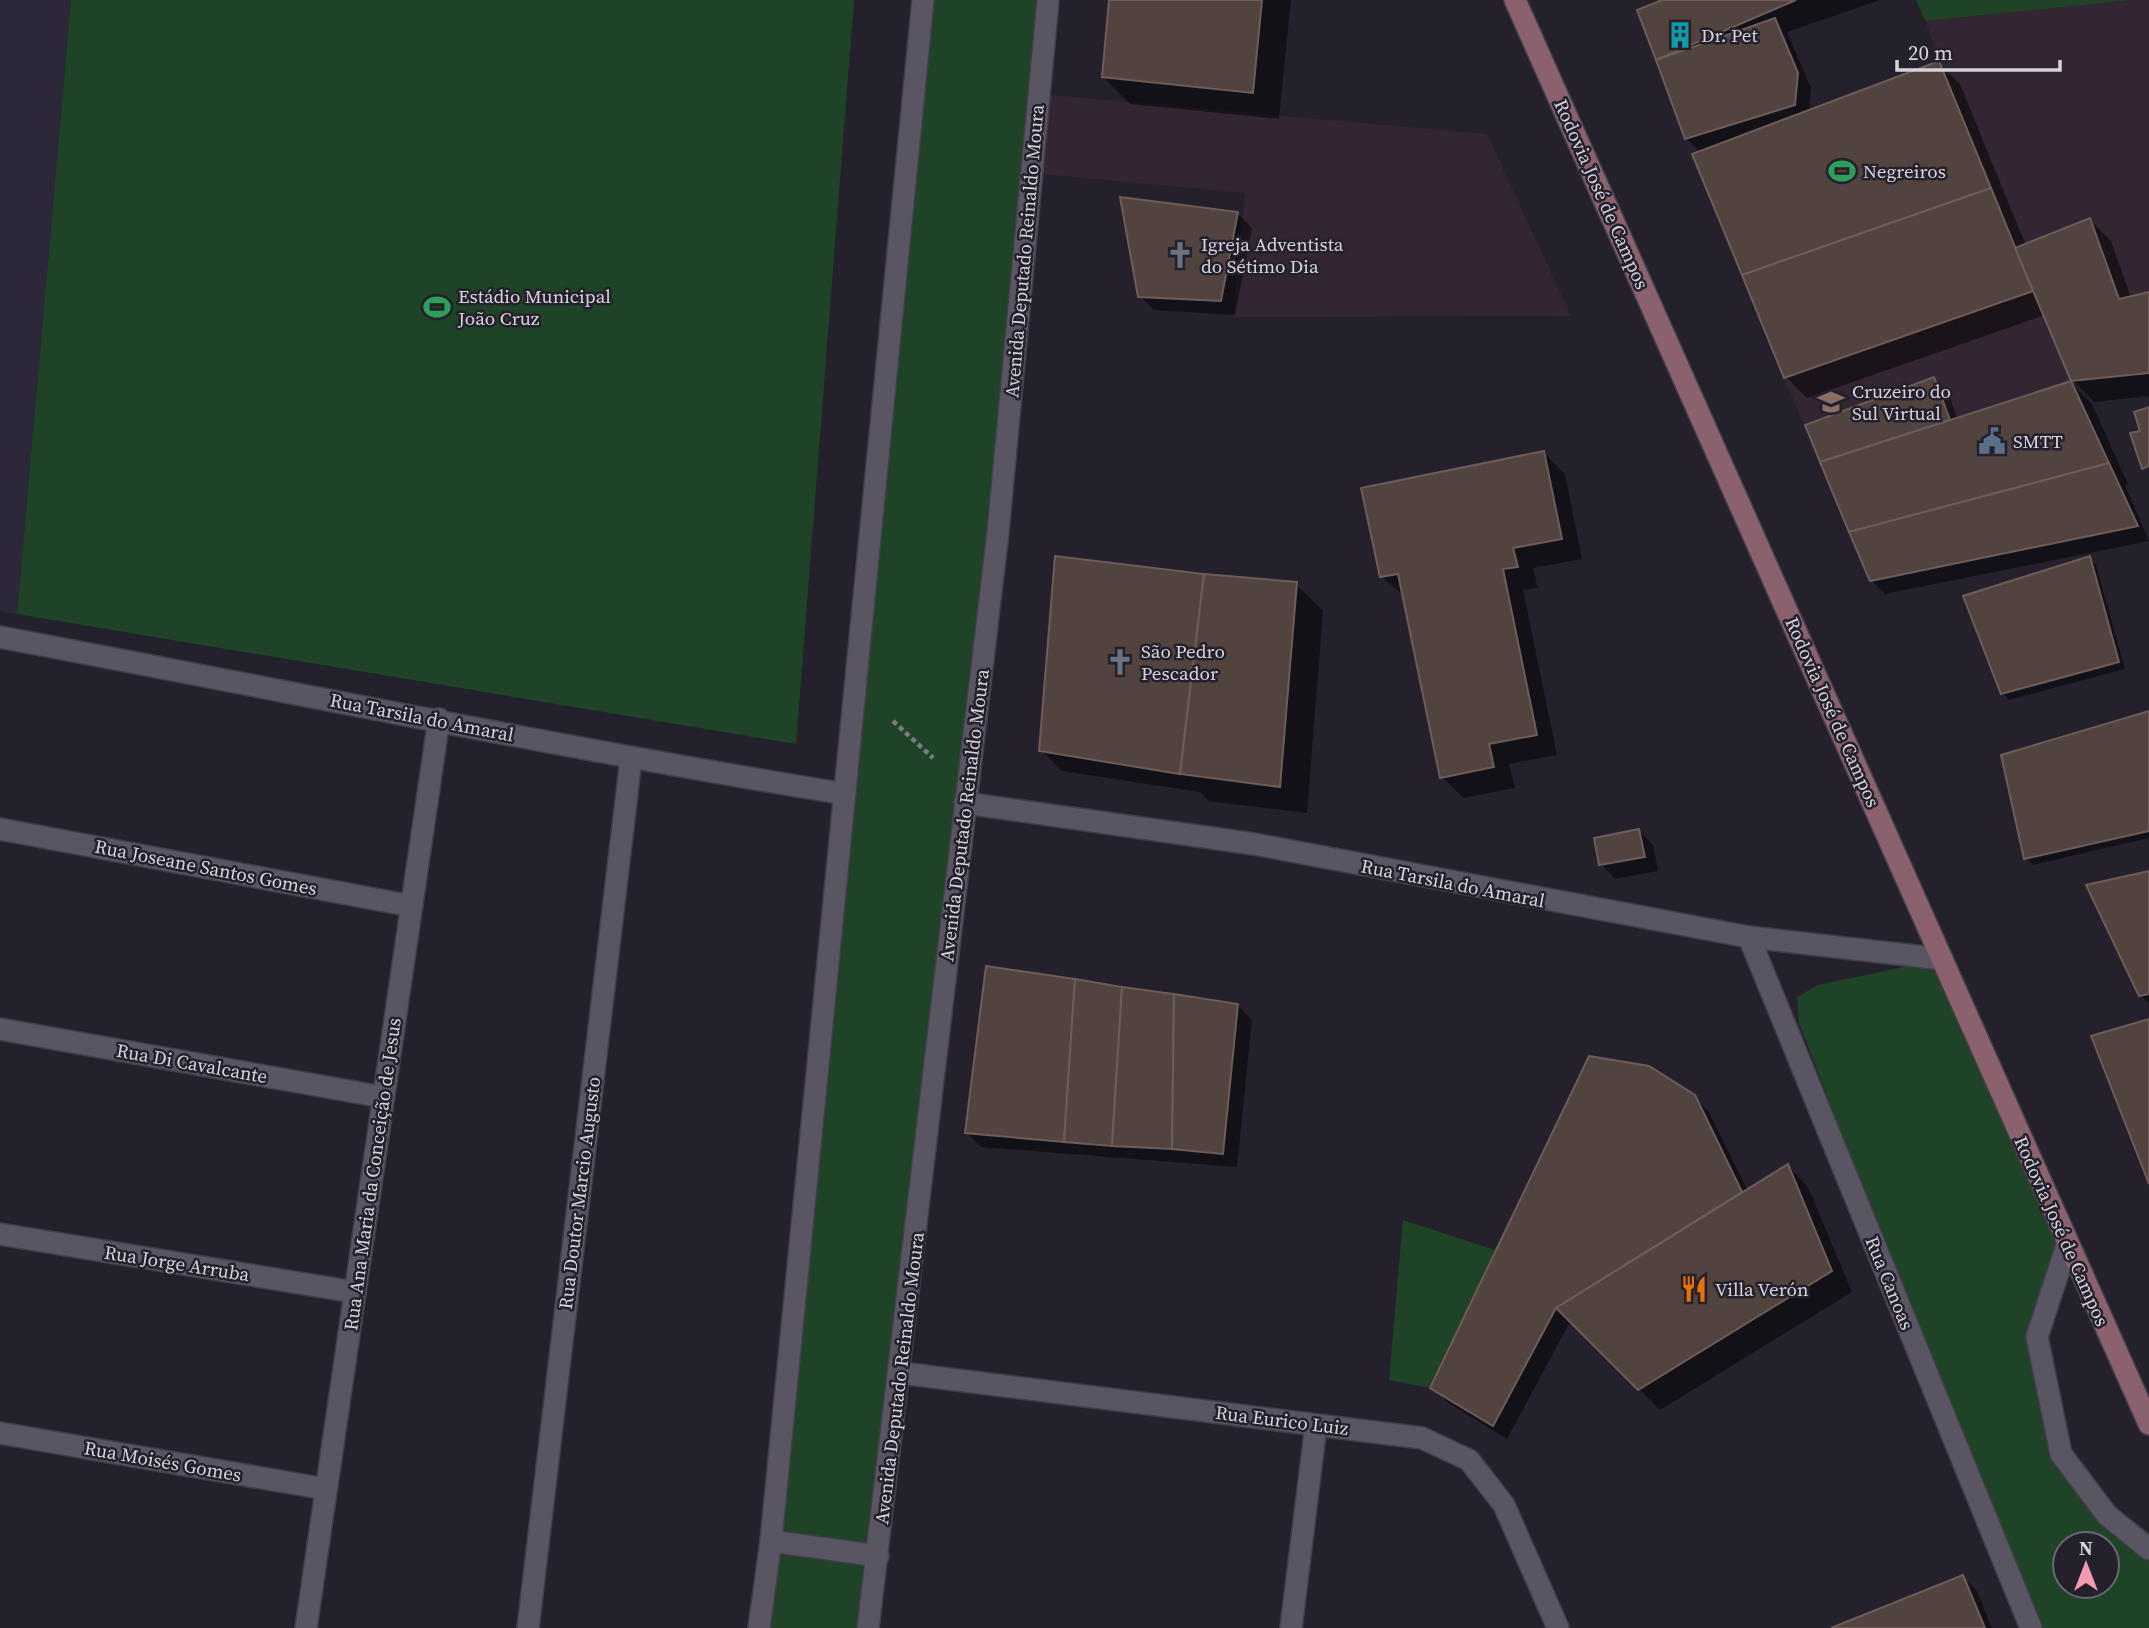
<svg xmlns="http://www.w3.org/2000/svg" width="2149" height="1628" font-family="'Source Serif 4',serif">
  <rect width="100%" height="100%" fill="#24212d"/>
  <polygon fill="#2c2739" points="0,0 71,0 17,614 0,611"/>
  <g fill="#332531">
    <polygon points="2132,0 2149,0 2149,373 2071,381 1820,462 1784,378 2033,291 1925,21"/>
    <polygon points="1039,94 1487,134 1571,316 1233,317 1245,193 1031,173"/>
  </g>
  <g fill="#1e4326" fill-rule="evenodd">
    <polygon points="71,0 854,0 796,744 17,614"/>
    <polygon points="923,0 1048,0 868,1628 759,1628"/>
    <polygon points="1916,0 2132,0 1925,21"/>
    <path d="M 1942,959 L 2067,1245 L 2037,1337 L 2061,1454 L 2149,1549 L 2149,1628 L 2032,1628 L 1799,1023 L 1797,997 L 1818,985 ZM 2065,1544 L 2107,1544 L 2107,1586 L 2065,1586 Z"/>
    <polygon points="1403,1220 1495,1250 1430,1388 1389,1380"/>
  </g>
  <g fill="#0007">
    <polygon points="1111,0 1291,0 1279,119 1130,104 1103,77"/>
    <polygon points="1667,0 1880,0 1787,32 1811,88 1809,112 1938,63 1960,84 2026,246 2090,220 2111,241 2131,298 2149,294 2149,396 2094,402 2073,380 2045,315 1807,398 1786,377 1700,152 1686,138 1639,11"/>
    <polygon points="1122,199 1238,214 1252,228 1235,315 1154,310 1140,296"/>
    <polygon points="1934,379 1948,393 1958,420 2071,383 2092,404 2128,484 2125,485 2149,541 1885,594 1871,580 1807,426"/>
    <polygon points="1544,453 1565,474 1582,559 1533,568 1538,588 1523,590 1557,755 1509,764 1515,788 1463,798 1442,777 1405,597 1381,576"/>
    <polygon points="2090,558 2096,565 2125,669 2009,700 2003,693"/>
    <polygon points="1204,576 1296,584 1323,611 1307,813 1209,801 1200,792 1062,771 1041,750"/>
    <polygon points="2149,713 2149,838 2033,865 2026,858"/>
    <polygon points="1639,831 1653,845 1658,871 1615,879 1601,864"/>
    <polygon points="2149,873 2149,1002 2147,1002 2140,995"/>
    <polygon points="1238,1005 1252,1020 1237,1167 981,1147 967,1133"/>
    <polygon points="1694,1097 1709,1112 1748,1191 1788,1166 1808,1187 1852,1292 1660,1410 1571,1320 1507,1439 1447,1402 1433,1387"/>
    <polygon points="1962,1577 1977,1591 1992,1628 1835,1628"/>
  </g>
  <g fill="#53433f" stroke="#6d5c58" stroke-width="2">
    <polygon points="1109,0 1262,0 1253,93 1102,77"/>
    <polygon points="1662,0 1796,0 1656,60 1637,10"/>
    <polygon points="1775,18 1798,73 1795,105 1685,139 1656,60"/>
    <polygon points="1939,61 1991,188 1742,275 1692,154"/>
    <polygon points="1991,188 2033,291 1784,378 1742,275"/>
    <polygon points="1120,197 1238,212 1221,301 1138,297"/>
    <polygon points="2090,218 2119,299 2149,292 2149,373 2071,381 2015,248"/>
    <polygon points="1934,377 1950,420 1820,462 1805,425"/>
    <polygon points="2071,381 2109,463 1849,532 1820,462"/>
    <polygon points="2149,407 2149,466 2142,469 2130,433 2140,431 2134,412"/>
    <polygon points="1544,451 1562,539 1513,548 1518,567 1503,569 1537,735 1489,744 1494,767 1440,778 1398,574 1380,577 1361,488"/>
    <polygon points="2109,463 2138,526 1870,581 1849,532"/>
    <polygon points="1055,556 1204,574 1180,774 1039,751"/>
    <polygon points="2090,556 2119,662 2001,694 1963,596"/>
    <polygon points="1204,574 1297,582 1280,787 1180,774"/>
    <polygon points="2149,711 2149,831 2024,859 2001,755"/>
    <polygon points="1639,829 1645,857 1599,865 1594,838"/>
    <polygon points="2149,871 2149,994 2139,996 2086,885"/>
    <polygon points="986,966 1075,979 1064,1142 965,1133"/>
    <polygon points="1075,979 1122,987 1112,1146 1064,1142"/>
    <polygon points="1122,987 1174,994 1172,1149 1112,1146"/>
    <polygon points="1174,994 1238,1004 1223,1154 1172,1149"/>
    <polygon points="2149,1019 2149,1184 2091,1036"/>
    <polygon points="1589,1056 1649,1066 1695,1095 1742,1192 1556,1308 1493,1426 1430,1388"/>
    <polygon points="1788,1164 1832,1271 1638,1390 1556,1308"/>
    <polygon points="1963,1575 1985,1628 1831,1628"/>
  </g>
  <g fill="none" stroke-linecap="round" stroke-linejoin="round">
    <defs>
      <polyline id="lane" points="2067,1245 2037,1337 2061,1454 2107,1515 2149,1549"/>
      <g id="street">
        <path d="M 0,637 C 282,690 562,748 845,794"/>
        <polyline points="965,803 1254,844 1749,937 1942,959"/>
        <polyline points="0,829 412,906"/>
        <polyline points="1749,937 2031,1628"/>
        <polyline points="0,1029 383,1097"/>
        <polyline points="0,1234 354,1292"/>
        <polyline points="901,1373 1422,1438 1469,1460 1504,1505 1558,1628"/>
        <polyline points="0,1433 326,1489"/>
        <polyline points="771,1541 878,1556"/>
        <polyline points="306,1628 439,719"/>
        <polyline points="528,1628 631,759"/>
        <polyline points="759,1628 771,1541 923,0"/>
        <polyline points="868,1628 998,532 1048,0"/>
        <polyline points="1291,1628 1316,1425"/>
      </g>
      <polyline id="secondary" points="1515,0 2149,1424"/>
    </defs>
    <use href="#lane" stroke="#413e48" stroke-width="24"/>
    <use href="#street" stroke="#413e48" stroke-width="24"/>
    <use href="#secondary" stroke="#413e48" stroke-width="24"/>
    <polyline stroke="#7d7a84" stroke-width="4.5" stroke-dasharray="5 3.5" stroke-linecap="butt" points="893,721 933,758"/>
    <use href="#lane" stroke="#595563" stroke-width="21"/>
    <use href="#street" stroke="#595563" stroke-width="21"/>
    <use href="#secondary" stroke="#8a616d" stroke-width="21"/>
  </g>
  <defs>
    <symbol id="building-bare" viewBox="-9 -9 18 18"><path d="M-4-6H4V6H1V3H-1V6H-4ZM-2.5-4.3h1.7v1.8h-1.7ZM.8-4.3h1.7v1.8H.8ZM-2.5-1h1.7V.8h-1.7ZM.8-1h1.7V.8H.8Z" fill="#0f9aa8" stroke="#24212d" stroke-width="2.5" paint-order="stroke"/></symbol>
    <symbol id="stadium-bare" viewBox="-9 -9 18 18"><path d="M0-5a6.5 5 0 1 0 0 10a6.5 5 0 1 0 0-10ZM-3.5-1.8h7v3.6h-7Z" fill="#2e9e5b" stroke="#24212d" stroke-width="2.5" paint-order="stroke"/></symbol>
    <symbol id="church-bare" viewBox="-9 -9 18 18"><path d="M-1.2-6h2.4v3.5h3.3v2.4h-3.3V6h-2.4V-.1h-3.3v-2.4h3.3Z" fill="#6b7280" stroke="#24212d" stroke-width="2.5" paint-order="stroke"/></symbol>
    <symbol id="university-bare" viewBox="-9 -9 18 18"><path d="M0-5L7-2L0 1L-7-2ZM-4 1L0 2.5L4 1V4Q0 6-4 4Z" fill="#8d6e63" stroke="#24212d" stroke-width="2.5" paint-order="stroke"/></symbol>
    <symbol id="civic-bare" viewBox="-9 -9 18 18"><path d="M-.6-6.5H3V-4.5H.6V-3L4-1V1h2V6H-6V1h2V-1L-.6-3ZM-1.2 2.5V6h2.4V2.5Z" fill="#5c6f8a" stroke="#24212d" stroke-width="2.5" paint-order="stroke"/></symbol>
    <symbol id="restaurant-bare" viewBox="-9 -9 18 18"><path d="M-5-6h1v4h1v-4h1v4h1v-4h1v5L-1.5 .5V6h-2V.5L-5-1ZM5-6V6H3V1.5H1.5Q1.5-4 5-6Z" fill="#e8710a" stroke="#24212d" stroke-width="2.5" paint-order="stroke"/></symbol>
  </defs>
  <g fill-rule="evenodd">
    <use href="#building-bare" x="1661" y="16" width="38" height="38"/>
    <use href="#stadium-bare" x="1823" y="152" width="38" height="38"/>
    <use href="#church-bare" x="1161" y="236" width="38" height="38"/>
    <use href="#stadium-bare" x="418" y="288" width="38" height="38"/>
    <use href="#university-bare" x="1812" y="383" width="38" height="38"/>
    <use href="#civic-bare" x="1973" y="422" width="38" height="38"/>
    <use href="#church-bare" x="1101" y="643" width="38" height="38"/>
    <use href="#restaurant-bare" x="1675" y="1270" width="38" height="38"/>
  </g>
  <g text-anchor="middle" dominant-baseline="central" stroke-width="5" stroke-linejoin="round" paint-order="stroke">
    <g font-size="19" fill="#d5d3db" stroke="#24212d" text-anchor="start">
      <text x="1701" y="35">Dr. Pet</text>
      <text x="1863" y="171">Negreiros</text>
      <text x="1201" y="244">Igreja Adventista<tspan x="1201" dy="22">do Sétimo Dia</tspan></text>
      <text x="458" y="296">Estádio Municipal<tspan x="458" dy="22">João Cruz</tspan></text>
      <text x="1852" y="391">Cruzeiro do<tspan x="1852" dy="22">Sul Virtual</tspan></text>
      <text x="2013" y="441">SMTT</text>
      <text x="1141" y="651">São Pedro<tspan x="1141" dy="22">Pescador</tspan></text>
      <text x="1715" y="1289">Villa Verón</text>
    </g>
    <g font-size="19" fill="#d5d3db" stroke="#24212d">
      <text transform="translate(1602 194) rotate(66)">Rodovia José de Campos</text>
      <text transform="translate(1024 251) rotate(-85)">Avenida Deputado Reinaldo Moura</text>
      <text transform="translate(1833 712) rotate(66)">Rodovia José de Campos</text>
      <text transform="translate(422 717) rotate(11)">Rua Tarsila do Amaral</text>
      <text transform="translate(964 815) rotate(-83)">Avenida Deputado Reinaldo Moura</text>
      <text transform="translate(206 867) rotate(11)">Rua Joseane Santos Gomes</text>
      <text transform="translate(1453 883) rotate(11)">Rua Tarsila do Amaral</text>
      <text transform="translate(192 1063) rotate(10)">Rua Di Cavalcante</text>
      <text transform="translate(372 1174) rotate(-82)">Rua Ana Maria da Conceição de Jesus</text>
      <text transform="translate(579 1193) rotate(-83)">Rua Doutor Marcio Augusto</text>
      <text transform="translate(2062 1231) rotate(66)">Rodovia José de Campos</text>
      <text transform="translate(177 1263) rotate(9)">Rua Jorge Arruba</text>
      <text transform="translate(1890 1283) rotate(68)">Rua Canoas</text>
      <text transform="translate(899 1378) rotate(-83)">Avenida Deputado Reinaldo Moura</text>
      <text transform="translate(1282 1420) rotate(7)">Rua Eurico Luiz</text>
      <text transform="translate(163 1461) rotate(10)">Rua Moisés Gomes</text>
    </g>
  </g>
  <g transform="translate(2086 1565)"><circle r="33" fill="#24212d" stroke="#6b6873" stroke-width="2"/>
  <path d="M0-5L12 26L0 18L-12 26Z" fill="#f19ab2"/>
  <text y="-10" font-size="19" font-weight="bold" text-anchor="middle" fill="#d5d3db">N</text>
  </g>
  <path d="M1897 60v10h163v-10" fill="none" stroke="#d5d3db" stroke-width="3.5"/>
  <text x="1908" y="60" font-size="21" fill="#d5d3db" stroke="#24212d" stroke-width="5" paint-order="stroke">20 m</text>
</svg>
